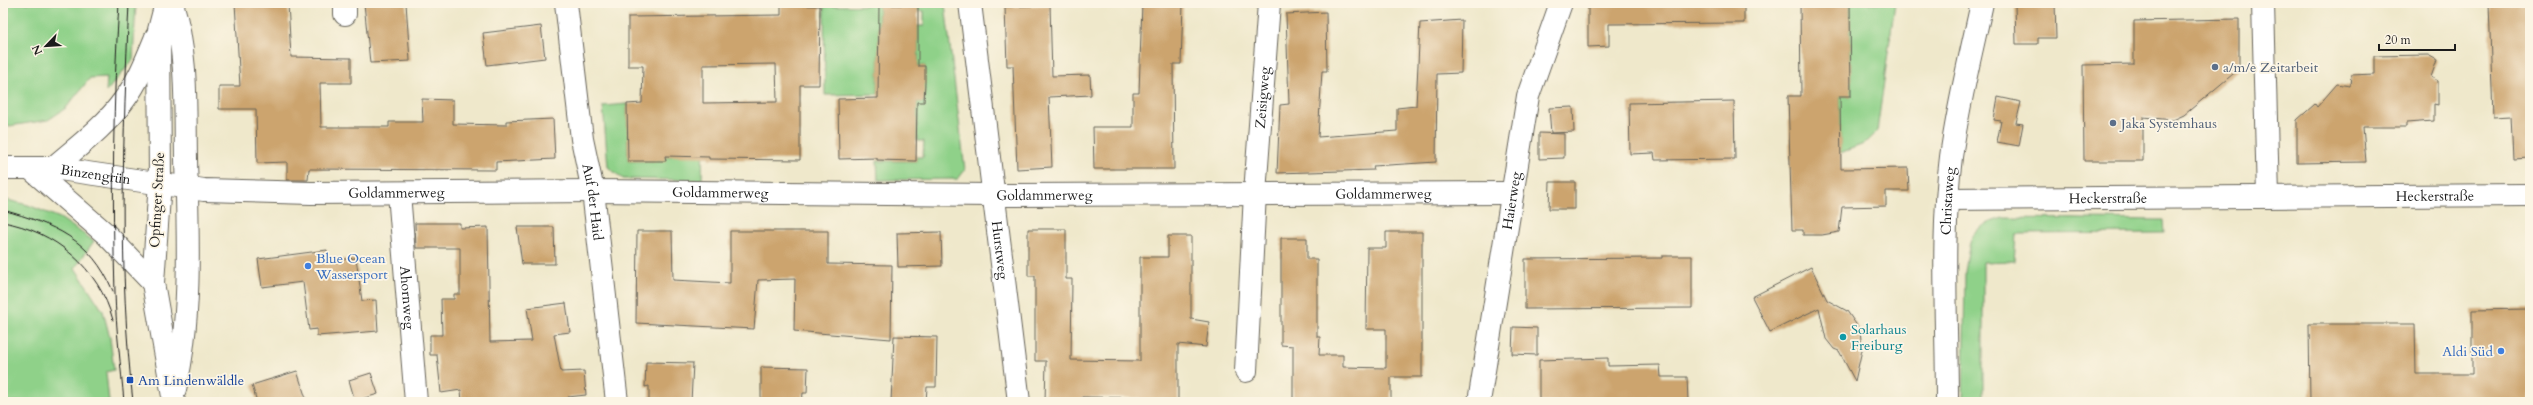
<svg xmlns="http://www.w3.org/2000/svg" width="2533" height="405" font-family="Cardo,serif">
  <rect width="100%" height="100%" fill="#fcf5e5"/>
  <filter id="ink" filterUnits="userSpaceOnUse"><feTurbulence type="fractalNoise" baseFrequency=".025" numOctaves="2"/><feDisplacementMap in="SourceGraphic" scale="8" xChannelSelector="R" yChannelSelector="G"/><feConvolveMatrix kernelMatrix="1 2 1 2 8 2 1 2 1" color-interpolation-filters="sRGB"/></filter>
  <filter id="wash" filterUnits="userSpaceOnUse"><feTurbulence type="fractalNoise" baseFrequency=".012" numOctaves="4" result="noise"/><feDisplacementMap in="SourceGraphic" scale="16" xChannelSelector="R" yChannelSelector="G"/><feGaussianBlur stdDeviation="0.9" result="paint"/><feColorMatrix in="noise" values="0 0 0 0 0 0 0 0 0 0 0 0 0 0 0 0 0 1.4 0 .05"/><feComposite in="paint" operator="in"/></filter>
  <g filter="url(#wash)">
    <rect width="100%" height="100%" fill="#efe8cb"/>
    <g fill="#8fd189" stroke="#567652">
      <polygon points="3,3 136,3 133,60 106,92 107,77 90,78 66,108 48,120 3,127"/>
      <polygon points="1850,3 1895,3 1877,131 1864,144 1840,153 1840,96 1851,96"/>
      <polygon points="945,4 965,170 958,179 878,180 877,161 916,161 916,157 923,157 924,141 917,141 917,102 924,102 925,66 918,66 918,26 924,26 924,11 918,11 918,5"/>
      <polygon points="879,5 878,94 825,95 824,6"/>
      <polygon points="627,104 628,161 665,161 665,156 672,156 704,104 702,180 623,179 608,167 603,106"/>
      <polygon points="3,199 28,205 60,218 94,241 75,268 103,311 110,338 114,370 106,372 109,402 3,402"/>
      <path d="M 2003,218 L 2163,220 L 2164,233 L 2016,234 L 2014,261 L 1983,262 L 1983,402 L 1963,402 L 1965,272 C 1970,239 1968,228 2003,218 Z"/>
    </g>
    <g id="blocks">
      <g fill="#cca46e" fill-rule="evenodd">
        <polygon points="235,3 288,3 291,57 351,58 351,83 320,83 321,127 389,127 389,122 423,122 422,99 453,100 453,124 506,125 506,121 553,119 555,159 496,162 496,170 309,169 308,180 287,180 287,162 257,163 256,109 219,109 219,86 240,86"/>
        <polygon points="364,3 406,3 410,61 370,63"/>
        <polygon points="1142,3 1183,4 1181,64 1173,64 1174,169 1094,169 1093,127 1133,127 1133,93 1139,93"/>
        <polygon points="1588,3 1744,3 1744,23 1609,24 1609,46 1588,47"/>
        <polygon points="1800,3 1850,3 1851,96 1840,96 1841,169 1908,168 1909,191 1886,191 1886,206 1842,207 1839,232 1822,235 1803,235 1803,230 1792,230 1788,96 1801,96"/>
        <polygon points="2015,3 2055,3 2056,38 2038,38 2038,44 2016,44"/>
        <polygon points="2489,3 2530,3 2530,158 2513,159 2511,116 2493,117"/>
        <path d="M 781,5 L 820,6 L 819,85 L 800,85 L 800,160 L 709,159 L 709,157 L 665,156 L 666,161 L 628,161 L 627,104 L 642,103 L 643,66 L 628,66 L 628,17 L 781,15 ZM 776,64 L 777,102 L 703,103 L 703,65 Z"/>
        <polygon points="879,5 918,5 918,66 925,66 925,83 924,102 917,102 916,161 877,160 877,158 839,159 838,99 878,98"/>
        <polygon points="1050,5 1052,76 1090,75 1091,95 1049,97 1052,167 1017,169 1013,66 1007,66 1005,7"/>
        <polygon points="1326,12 1327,71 1322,71 1318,137 1397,131 1397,108 1416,106 1420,23 1462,20 1461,73 1437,74 1436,162 1373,166 1374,170 1277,173 1280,105 1289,104 1286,14"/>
        <polygon points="2239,19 2239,69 2184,115 2173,120 2143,117 2143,161 2084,161 2083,65 2134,64 2134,21"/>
        <polygon points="541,26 545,58 487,65 483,33"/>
        <polygon points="2428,55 2437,60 2431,77 2438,81 2438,105 2434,104 2434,121 2406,123 2406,127 2363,127 2366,162 2297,163 2297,120 2315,104 2317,107 2337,84 2350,86 2351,75 2374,74 2374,56"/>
        <polygon points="1998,97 2021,102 2016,123 2023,124 2019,146 1997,142 2001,121 1994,120"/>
        <polygon points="1734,101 1735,159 1655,160 1654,153 1630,154 1629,103"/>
        <polygon points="1573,107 1574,132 1551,133 1549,108"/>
        <polygon points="1539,133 1564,134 1564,158 1539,159"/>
        <polygon points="1550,182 1575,182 1575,209 1549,209"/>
        <polygon points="415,223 460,223 460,228 488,227 490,342 532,341 527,308 566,303 570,332 554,334 561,372 584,371 586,395 568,397 569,402 462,402 461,390 441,393 437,355 430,355 430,335 442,335 441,299 454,299 454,294 460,294 460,248 416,248"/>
        <polygon points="517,227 554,227 555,264 522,264"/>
        <polygon points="1028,229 1066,229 1066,279 1072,279 1071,360 1140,361 1140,257 1168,257 1168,236 1191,236 1191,319 1209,322 1206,347 1178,344 1178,402 1140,402 1140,398 1082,397 1082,402 1045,402 1046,361 1035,361 1035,276 1028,276"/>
        <polygon points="637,231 672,231 673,280 730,283 730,231 828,231 828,264 892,265 891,339 794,331 795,279 758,280 754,329 636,323"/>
        <polygon points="941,232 942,266 898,267 897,233"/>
        <polygon points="1386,232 1422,232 1422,377 1391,377 1391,402 1293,402 1293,346 1281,345 1281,238 1307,238 1307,259 1317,259 1317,337 1320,337 1319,355 1343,355 1343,367 1386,368 1386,329 1366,329 1367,248 1386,248"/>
        <polygon points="327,250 329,261 356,258 362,301 376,300 378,331 317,336 317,329 309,330 303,282 262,287 258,259"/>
        <polygon points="1662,256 1692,256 1692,308 1525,309 1525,259 1662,258"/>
        <polygon points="1811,267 1827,300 1847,311 1860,330 1862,350 1855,381 1839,351 1834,349 1826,339 1819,308 1770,332 1752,297"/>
        <polygon points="2530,309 2530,402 2310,402 2309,324 2415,324 2416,374 2472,374 2472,310"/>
        <polygon points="1513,327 1537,328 1537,355 1512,354"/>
        <polygon points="894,336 937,337 936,387 927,387 926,402 891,402"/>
        <polygon points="1608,358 1608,366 1660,365 1661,377 1687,377 1688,402 1539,402 1539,360"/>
        <polygon points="646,362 693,363 691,402 649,402 649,386 645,387"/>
        <polygon points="761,367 808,368 807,393 803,393 802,402 761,402"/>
        <polygon points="297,371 307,402 257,402 252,385"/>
        <polygon points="371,373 378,394 355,401 349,380"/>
      </g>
    </g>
  </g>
  <g filter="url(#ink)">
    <use href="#blocks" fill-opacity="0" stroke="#666359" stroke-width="1"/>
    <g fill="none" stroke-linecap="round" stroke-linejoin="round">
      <defs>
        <g id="minor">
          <polyline points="166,3 159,30 160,182 153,283 174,402"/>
          <path d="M 172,3 C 188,54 185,106 186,159 C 188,233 192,318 175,389"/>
          <polyline points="345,3 345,14"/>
          <path id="s1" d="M 566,3 L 582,139 L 593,191 L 617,402"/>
          <path id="s2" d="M 970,3 L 1019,402"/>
          <polyline points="2263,3 2268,197"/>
          <path id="s3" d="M 3,168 L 53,168 L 204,190 L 311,193 L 593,191 L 992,195 L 1512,193"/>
          <path d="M 53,168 C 77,147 105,127 124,100 C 138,82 147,59 156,37"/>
          <polyline points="31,169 106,234 153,283"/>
          <path id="s4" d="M 399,193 L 416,402"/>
          <path id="s5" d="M 1948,199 L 2530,195"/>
          <path id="s6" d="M 1246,371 L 1255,193 L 1269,3"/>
          <path id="s7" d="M 1479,402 L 1528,96 L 1561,3"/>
          <path id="s8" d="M 1947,402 C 1947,324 1941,234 1951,157 C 1958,105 1971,54 1982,3"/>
        </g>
      </defs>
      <use href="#minor" stroke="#666359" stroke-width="24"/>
      <use href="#minor" stroke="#fff" stroke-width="22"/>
      <g stroke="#1c1c1c" stroke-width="1">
        <path d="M 119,3 C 113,100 112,196 115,293 C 116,330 121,366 124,402"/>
        <path d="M 129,3 C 123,136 118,270 133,402"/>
        <path d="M 3,210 C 55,225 90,238 113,291"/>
        <path d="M 3,222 C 55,231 99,268 113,320"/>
      </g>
    </g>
  </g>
  <g fill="#5c6f8a" stroke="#fcf5e5" stroke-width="1.5">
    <circle cx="2215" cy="67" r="4"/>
    <circle cx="2113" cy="123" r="4"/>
  </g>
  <g fill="#3f7fe0" stroke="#fcf5e5" stroke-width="1.5">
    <circle cx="308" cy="266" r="4"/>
    <circle cx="2501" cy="351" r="4"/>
  </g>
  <circle fill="#0f9aa8" stroke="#fcf5e5" stroke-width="1.5" cx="1843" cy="337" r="4"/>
  <rect fill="#1a4fb4" stroke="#fcf5e5" stroke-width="1.5" x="126" y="376" width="8" height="8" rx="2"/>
  <g text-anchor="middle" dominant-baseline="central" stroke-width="3.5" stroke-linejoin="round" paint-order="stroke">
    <g font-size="14" fill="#4e5e75" stroke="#fcf5e5" text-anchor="start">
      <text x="2223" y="67">a/m/e Zeitarbeit</text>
      <text x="2121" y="123">Jaka Systemhaus</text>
    </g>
    <g font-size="14" fill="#1c1c1c" stroke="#fcf5e5">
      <text stroke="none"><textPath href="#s6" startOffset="274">Zeisigweg</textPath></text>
      <text stroke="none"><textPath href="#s3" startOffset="93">Binzengrün</textPath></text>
      <text stroke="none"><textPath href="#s3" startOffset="1382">Goldammerweg</textPath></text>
      <text stroke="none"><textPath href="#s3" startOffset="395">Goldammerweg</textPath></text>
      <text stroke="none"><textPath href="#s3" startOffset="719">Goldammerweg</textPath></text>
      <text stroke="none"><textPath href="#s3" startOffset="1043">Goldammerweg</textPath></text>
      <text stroke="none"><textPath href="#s5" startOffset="487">Heckerstraße</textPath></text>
      <text stroke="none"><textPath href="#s5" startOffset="160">Heckerstraße</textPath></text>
      <text transform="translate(157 200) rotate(-87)">Opfinger Straße</text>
      <text stroke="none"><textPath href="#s7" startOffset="204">Haierweg</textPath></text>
      <text stroke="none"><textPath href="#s8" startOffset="201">Christaweg</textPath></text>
      <text stroke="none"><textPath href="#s1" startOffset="201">Auf der Haid</textPath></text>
      <text stroke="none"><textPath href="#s2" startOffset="249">Hurstweg</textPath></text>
      <text stroke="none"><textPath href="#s4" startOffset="105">Ahornweg</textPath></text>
    </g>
    <g font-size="14" fill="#366cbe" stroke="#fcf5e5" text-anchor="start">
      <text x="316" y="258">Blue Ocean<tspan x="316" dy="16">Wassersport</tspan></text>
      <text x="2493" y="351" text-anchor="end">Aldi Süd</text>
    </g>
    <g font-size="14" fill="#0d838f" stroke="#fcf5e5" text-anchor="start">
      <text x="1851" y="329">Solarhaus<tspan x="1851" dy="16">Freiburg</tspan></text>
    </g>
    <g font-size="14" fill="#164399" stroke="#fcf5e5" text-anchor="start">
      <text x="138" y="380">Am Lindenwäldle</text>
    </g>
  </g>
  <rect width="2533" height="405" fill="none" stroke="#fcf5e5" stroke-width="16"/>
  <g transform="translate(46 46) rotate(245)" stroke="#fcf5e5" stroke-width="3" paint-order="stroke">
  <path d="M0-3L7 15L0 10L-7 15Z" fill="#1c1c1c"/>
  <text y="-6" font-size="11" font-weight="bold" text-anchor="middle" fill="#1c1c1c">N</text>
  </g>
  <path d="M2379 44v6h76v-6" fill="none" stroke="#1c1c1c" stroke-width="2"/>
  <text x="2385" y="44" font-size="12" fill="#1c1c1c" stroke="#fcf5e5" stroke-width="3" paint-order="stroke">20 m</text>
</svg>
